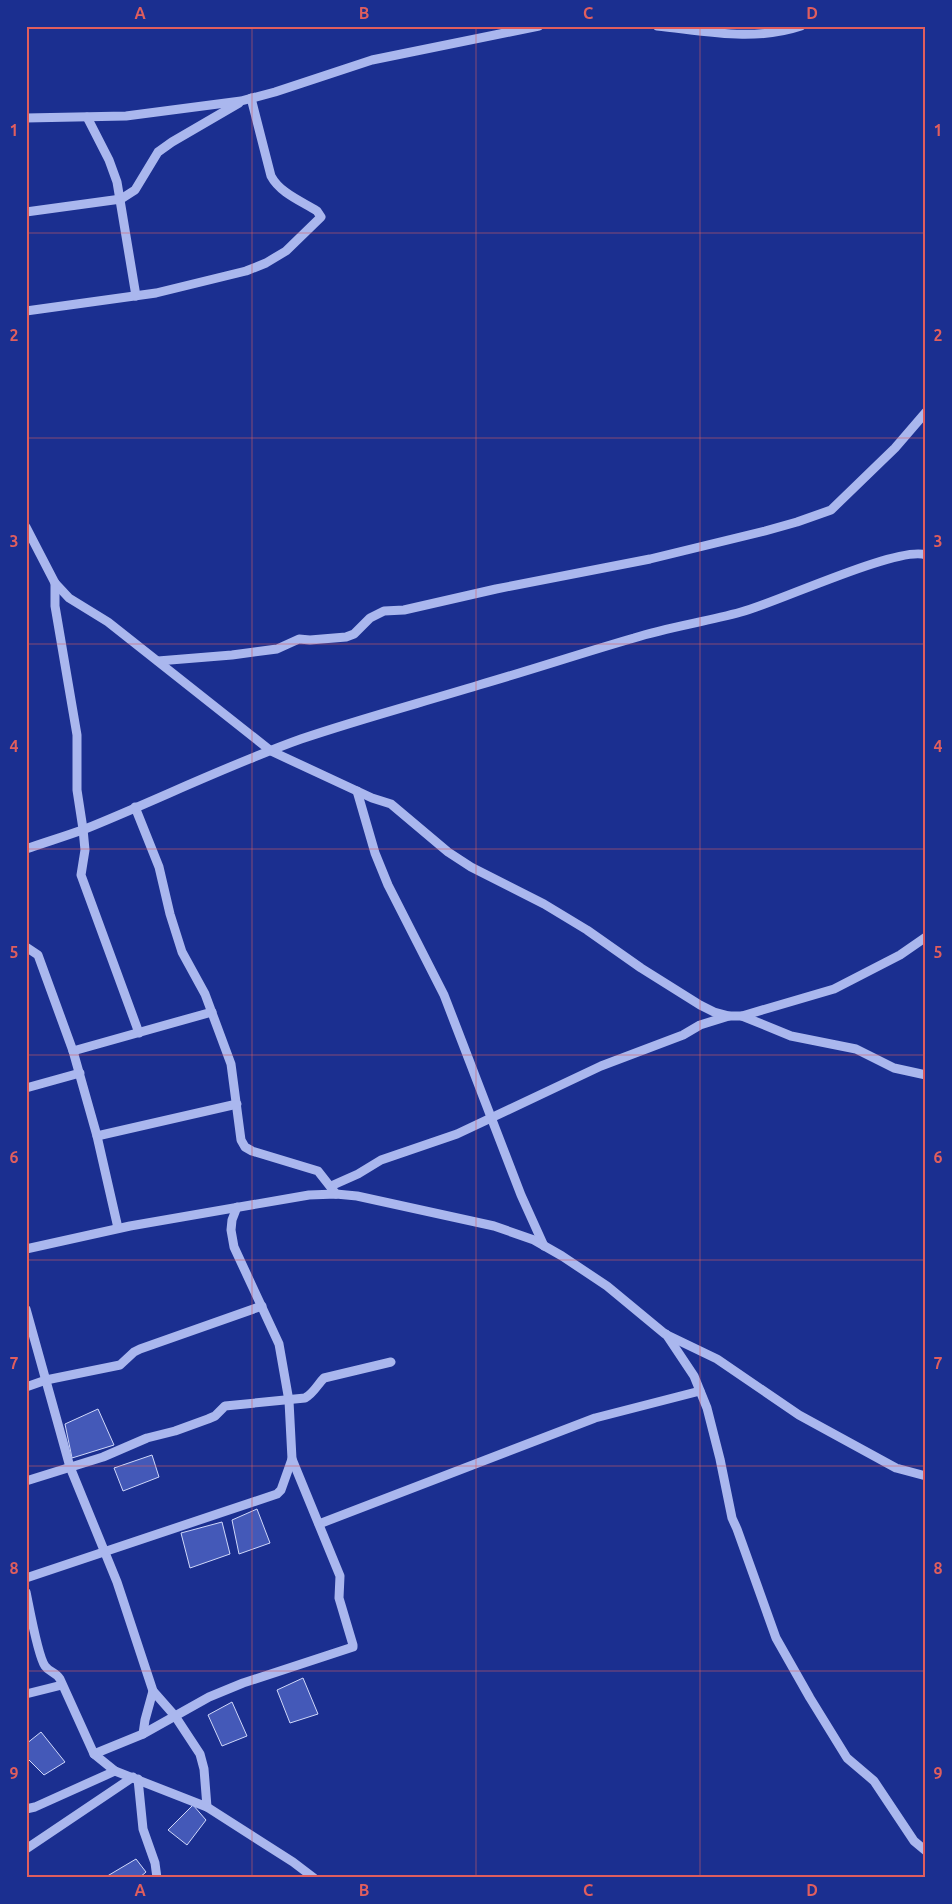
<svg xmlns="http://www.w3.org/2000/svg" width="952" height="1904" font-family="Ubuntu,sans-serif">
  <rect width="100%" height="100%" fill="#1b2f90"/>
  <g fill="#4459b8" stroke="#d0d8fa">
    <polygon points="98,1409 114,1445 72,1458 65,1424"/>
    <polygon points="152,1455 159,1477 123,1491 114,1468"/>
    <polygon points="257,1509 270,1543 239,1554 232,1520"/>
    <polygon points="222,1522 230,1554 190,1568 181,1533"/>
    <polygon points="303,1678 318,1714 290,1723 277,1690"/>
    <polygon points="232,1702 247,1736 222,1746 208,1715"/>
    <polygon points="41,1732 65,1762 44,1775 26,1757 26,1744"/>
    <polygon points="193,1805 206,1820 187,1845 168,1830"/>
    <polygon points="136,1859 146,1872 139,1878 104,1878"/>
  </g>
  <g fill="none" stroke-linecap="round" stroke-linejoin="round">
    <g stroke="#aab7ee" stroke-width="9">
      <path d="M 657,26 C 705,31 753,42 801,26"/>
      <polyline points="87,117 109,160 117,182 136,296"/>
      <polyline points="26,118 126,116 241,101 275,92 372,60 539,26"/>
      <polyline points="26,212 121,199 135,190 158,152 172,142 239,103"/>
      <path d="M 26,311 L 156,293 L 246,271 L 266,263 L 286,251 L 321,217 L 317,211 C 301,201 280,193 271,176 L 251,98"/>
      <polyline points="26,527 55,583 69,598 108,622 271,751 372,798 391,804 448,852 471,867 544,904 587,930 641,968 700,1005 714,1012 729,1016 742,1016 791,1036 856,1049 894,1068 926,1075"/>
      <polyline points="55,583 55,606 77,735 77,790 83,829 85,850 81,875 139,1033"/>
      <polyline points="158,661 232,655 277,649 299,639 310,640 346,637 354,634 370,618 384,611 404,610 496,589 650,559 765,531 797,522 831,510 895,448 926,412"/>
      <polyline points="357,791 375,853 388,885 444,995 521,1195 544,1246"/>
      <polyline points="135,807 159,867 170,914 182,952 205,994 231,1064 241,1140 245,1147 252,1151 318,1171 336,1194"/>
      <path d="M 26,849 C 46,842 66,836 85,829 C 157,800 228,765 301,739 C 360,719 420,703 479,685 C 531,670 582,653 634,638 C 669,627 705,622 741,612 C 776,603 899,545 926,555"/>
      <polyline points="26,947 38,955 73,1051 97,1136 118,1228"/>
      <polyline points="742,1016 834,989 900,955 926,937"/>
      <polyline points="73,1051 212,1012"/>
      <polyline points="26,1088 80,1073"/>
      <polyline points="97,1136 237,1104"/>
      <polyline points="331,1186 358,1174 381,1160 457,1134 601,1066 683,1035 700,1025 729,1016"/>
      <polyline points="26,1249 130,1226 309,1195 336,1194 357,1196 494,1226 534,1240 562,1256 607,1286 665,1334 717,1359 799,1415 896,1468 926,1476"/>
      <polyline points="26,1309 70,1467 117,1582 153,1691 175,1716 200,1754 204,1769 207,1807"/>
      <polyline points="666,1334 694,1376 707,1408 720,1459 732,1518 737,1529 776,1638 810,1698 847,1758 874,1781 914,1841 926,1851"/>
      <polyline points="26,1387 46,1380 120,1365 134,1352 140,1349 262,1306"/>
      <path d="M 26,1481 L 103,1457 L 147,1438 L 175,1431 L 208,1419 L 215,1416 L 225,1406 L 305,1398 C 314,1393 317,1385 324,1378 L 391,1362"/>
      <polyline points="319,1524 595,1418 700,1391"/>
      <polyline points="26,1578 277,1494 281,1490 292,1459"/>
      <path d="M 26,1592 C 29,1606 38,1657 45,1666 C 49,1672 56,1672 60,1679 L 94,1754 L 115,1771 L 207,1807 L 293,1862 L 314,1878"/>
      <polyline points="26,1694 62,1685"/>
      <polyline points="143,1734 145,1720 153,1691"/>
      <polyline points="94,1754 143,1734 209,1697 243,1683 353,1647 353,1645 339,1598 340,1576 292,1459 289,1401 279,1344 234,1247 231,1230 232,1220 237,1207"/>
      <polyline points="138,1779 143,1829 155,1863 157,1878"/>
      <polyline points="26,1809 35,1807 115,1771"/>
      <polyline points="26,1849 133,1777"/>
    </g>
  </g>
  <path fill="none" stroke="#e05e5e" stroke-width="1" stroke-opacity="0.55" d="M 252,26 L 252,1878M 476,26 L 476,1878M 700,26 L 700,1878M 26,233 L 926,233M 26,438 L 926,438M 26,644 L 926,644M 26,849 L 926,849M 26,1055 L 926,1055M 26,1260 L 926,1260M 26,1466 L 926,1466M 26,1671 L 926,1671"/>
  <rect width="952" height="1904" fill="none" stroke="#1b2f90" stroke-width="55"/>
  <rect x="28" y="28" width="896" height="1848" fill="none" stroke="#e05e5e" stroke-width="2"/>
  <g font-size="16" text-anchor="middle" font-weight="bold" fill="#e05e5e">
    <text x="140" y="19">A</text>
    <text x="364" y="19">B</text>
    <text x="588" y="19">C</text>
    <text x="812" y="19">D</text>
    <text x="14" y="136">1</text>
    <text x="938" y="136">1</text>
    <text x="14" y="341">2</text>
    <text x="938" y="341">2</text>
    <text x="14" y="547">3</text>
    <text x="938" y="547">3</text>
    <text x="14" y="752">4</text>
    <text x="938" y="752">4</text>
    <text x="14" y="958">5</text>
    <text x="938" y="958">5</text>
    <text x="14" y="1163">6</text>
    <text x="938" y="1163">6</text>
    <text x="14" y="1369">7</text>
    <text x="938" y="1369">7</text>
    <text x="14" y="1574">8</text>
    <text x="938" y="1574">8</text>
    <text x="14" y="1779">9</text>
    <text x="938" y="1779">9</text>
    <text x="140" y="1896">A</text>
    <text x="364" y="1896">B</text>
    <text x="588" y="1896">C</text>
    <text x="812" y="1896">D</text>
  </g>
</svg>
